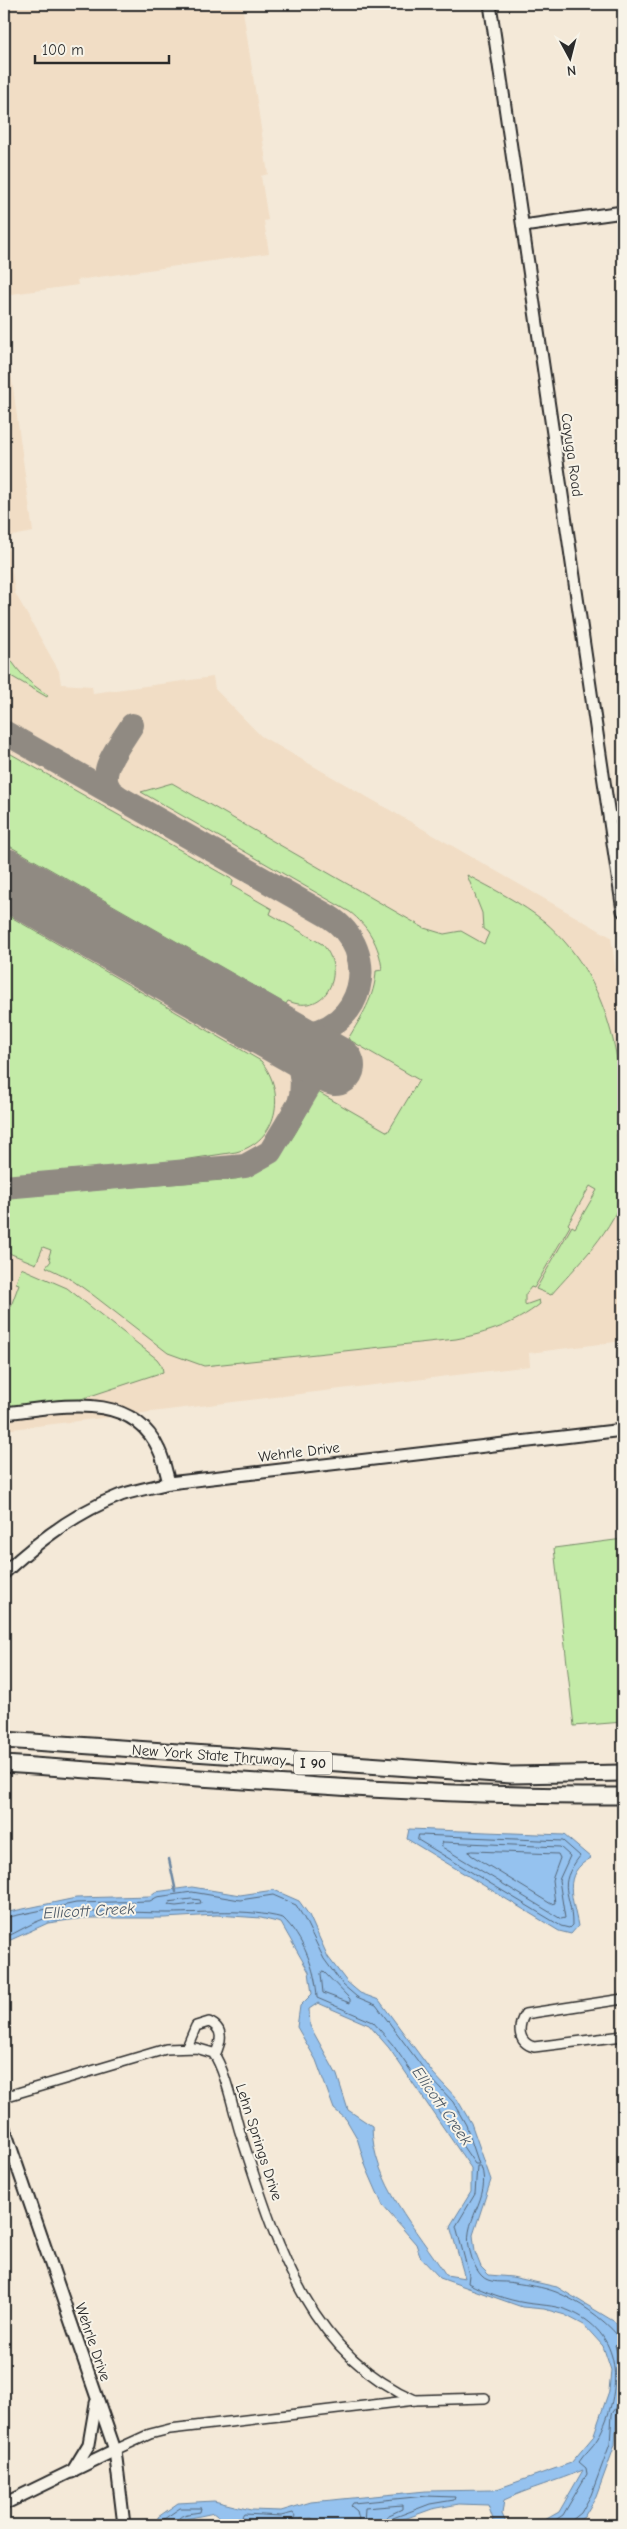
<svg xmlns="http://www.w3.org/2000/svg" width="627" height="2529" font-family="'Comic Neue',sans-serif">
  <rect width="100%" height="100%" fill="#f4e9d8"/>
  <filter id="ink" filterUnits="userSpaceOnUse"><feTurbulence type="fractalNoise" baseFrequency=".02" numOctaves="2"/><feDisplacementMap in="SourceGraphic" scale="10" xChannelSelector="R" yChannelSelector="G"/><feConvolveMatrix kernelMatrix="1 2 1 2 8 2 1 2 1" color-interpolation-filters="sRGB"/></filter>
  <g filter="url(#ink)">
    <g fill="#f1ddc5">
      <polygon points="4,4 242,4 268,174 261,176 268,220 264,221 269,253 77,280 78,285 4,295"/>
      <polygon points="4,323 33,532 7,537 15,593 59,671 61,684 92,686 93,693 213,677 215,689 261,736 611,937 623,1021 623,1341 529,1353 530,1366 4,1430"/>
    </g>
    <g fill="#c3eba7" stroke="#778b69">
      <path d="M 4,648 C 14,668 29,684 48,695 L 47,697 L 4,672 Z"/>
      <path d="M 4,750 L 233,880 L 232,886 L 272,909 L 270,914 L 322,944 C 348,971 326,1017 288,1001 L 286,1004 L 4,843 Z"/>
      <path d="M 172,783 L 424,928 L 444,934 L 461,931 L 484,944 L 489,933 L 483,929 L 482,913 L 467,875 C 493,889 522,903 545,922 C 606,975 623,1055 623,1133 L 617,1134 L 618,1155 L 623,1154 C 623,1166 625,1178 623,1190 C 618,1227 574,1268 551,1295 L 536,1289 L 572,1226 L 575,1228 L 597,1190 L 590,1186 L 568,1224 L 570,1226 L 534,1288 L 531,1287 L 525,1295 L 525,1305 L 539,1300 L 540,1304 C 515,1324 488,1333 456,1339 L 204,1366 L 168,1353 L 93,1295 L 69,1278 L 46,1267 L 51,1261 L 49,1256 L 51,1250 L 43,1247 L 36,1264 L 4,1251 L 4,1197 L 236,1179 C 285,1167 295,1132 318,1092 L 388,1132 L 419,1080 L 348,1039 C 361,1017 375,997 376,971 L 382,970 C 380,946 368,926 350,912 L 141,792 Z"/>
      <path d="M 4,913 L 261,1061 C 287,1093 278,1141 236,1152 L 150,1165 L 4,1177 Z"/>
      <polygon points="21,1268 67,1288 157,1359 162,1366 163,1372 78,1400 4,1408 4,1325 19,1284 16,1283"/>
      <polygon points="623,1539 623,1722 574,1726 554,1548"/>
    </g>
    <g fill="#95c2ef" stroke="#6b86a1" fill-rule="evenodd">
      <path d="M 409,1829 L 564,1835 L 591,1858 C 561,1874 573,1898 578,1926 L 571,1934 L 559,1931 L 407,1839 Z"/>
      <path d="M 192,1887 L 240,1895 L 274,1890 L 299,1901 L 309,1915 L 328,1957 L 347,1982 L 360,1993 L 379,2000 L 433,2073 L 457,2099 L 471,2123 L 491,2180 L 473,2235 L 475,2252 L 481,2267 L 489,2275 L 512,2277 L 557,2287 L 615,2322 L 623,2335 L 623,2406 L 617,2415 L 615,2445 L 596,2497 L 584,2517 L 573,2525 L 536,2525 L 559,2512 L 583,2470 C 557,2481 530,2488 504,2500 L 502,2514 L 507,2525 L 495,2525 L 488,2505 L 459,2504 L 432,2509 L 388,2525 L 318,2525 L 312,2518 L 300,2519 L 296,2525 L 244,2525 L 234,2518 L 228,2525 L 215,2525 L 221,2518 L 214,2513 L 186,2519 L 178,2525 L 157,2525 L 158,2517 L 178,2503 L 214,2501 L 251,2510 L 281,2511 L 311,2502 L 426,2491 L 494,2490 L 571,2463 L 593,2437 L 609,2391 L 611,2370 L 603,2346 L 584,2325 L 565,2315 L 544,2309 L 522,2307 L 440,2278 L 421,2258 L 416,2244 L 383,2206 L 366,2167 L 357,2138 L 346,2119 L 334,2109 L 316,2060 L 297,2027 L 300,2006 L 312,1994 L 309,1972 L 281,1923 L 261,1918 L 217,1915 L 164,1918 L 85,1918 L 48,1923 L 4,1943 L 4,1913 L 76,1898 L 150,1896 L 155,1892 ZM 318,2003 L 369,2025 L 389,2048 L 471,2168 L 471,2192 L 450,2226 L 465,2278 L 446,2275 C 417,2230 372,2182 372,2126 L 348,2110 L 337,2075 L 310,2026 L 309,2009 Z"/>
    </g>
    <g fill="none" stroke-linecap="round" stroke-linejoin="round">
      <g stroke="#556779" stroke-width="1">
        <path d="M 419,1835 L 563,1841 L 580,1856 C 555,1888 572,1891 572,1925 L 569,1928 L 561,1926 L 418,1840 Z"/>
        <polygon points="443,1842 560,1847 570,1856 559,1880 565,1918 561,1919 442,1847"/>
        <polygon points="472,1851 558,1854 560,1858 552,1880 555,1903 551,1904 471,1855 469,1852"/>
        <polygon points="192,1899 200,1900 201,1903 176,1906 168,1905 170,1902"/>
        <path d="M 4,1918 L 76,1903 L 150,1901 L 157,1897 L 192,1892 L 240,1900 L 273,1895 L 296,1905 L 304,1918 L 324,1959 L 343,1985 L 357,1997 L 376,2005 L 429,2076 L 453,2102 L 466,2125 L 479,2164 L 475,2164 L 393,2045 L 373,2022 L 317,1998 C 316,1970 303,1937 283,1918 C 244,1908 208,1913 168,1913 C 135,1913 75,1908 46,1918 C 31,1923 18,1932 4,1938"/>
        <polygon points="323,1971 350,1999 350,2003 323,1993 321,1974"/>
        <polyline points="623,2343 617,2343 615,2345 622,2369 620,2395 623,2397"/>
        <path d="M 162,2525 L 164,2519 L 180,2508 L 201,2508 L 200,2512 C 190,2514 177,2513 176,2525"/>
        <polyline points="246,2525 242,2517 244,2514 281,2516 293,2513 295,2516 290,2525"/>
        <polyline points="355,2525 359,2519 357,2511 351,2506 353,2503 426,2496 455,2497 454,2500 430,2504 393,2518 390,2525"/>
        <polyline points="364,2525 365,2508 402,2505 402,2509 387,2516 384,2525"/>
        <path d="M 548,2525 L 563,2515 L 587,2474 L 586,2468 L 579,2462 C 584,2454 593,2447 598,2438 C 623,2391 625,2332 567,2310 C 553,2305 539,2305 526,2303 C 507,2300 484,2292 468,2283 L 469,2275 L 456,2226 L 475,2194 L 477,2166 L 481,2166 C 493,2200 459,2220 471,2255 C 473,2263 479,2277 488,2280 C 496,2283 506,2281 514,2283 C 528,2285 543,2287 556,2292 C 578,2301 603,2318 618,2336 L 623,2337"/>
        <polyline points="570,2525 571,2521 581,2513 591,2495 610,2444 612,2414 618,2405 623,2404"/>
      </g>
      <polyline stroke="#6b86a1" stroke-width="2.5" points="169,1859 176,1892"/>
      <g stroke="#908a82" stroke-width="24">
        <path d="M 4,732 L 328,916 C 384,951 363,1033 299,1034 C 281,1035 265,1025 249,1017"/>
        <path d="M 116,795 C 90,778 121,744 132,725"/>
        <path d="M 269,1031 C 295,1047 308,1073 299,1104"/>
        <polyline points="4,1187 245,1166 270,1152 309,1087"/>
      </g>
      <polyline stroke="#908a82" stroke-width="60" points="4,878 335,1066"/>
      <defs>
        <g id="street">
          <polyline points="610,817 623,816"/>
          <path d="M 623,1999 L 525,2014 C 517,2027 518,2043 534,2047 L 623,2036"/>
          <path d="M 187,2047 L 196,2026 L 209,2022 C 225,2029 221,2042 215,2055"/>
          <path d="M 4,2097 L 166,2049 L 196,2048 L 213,2053 C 225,2068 234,2113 240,2132 C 274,2237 306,2353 415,2400"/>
          <polyline points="115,2450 150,2434 170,2429 415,2400 485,2398"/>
        </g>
        <g id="secondary">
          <polyline points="490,4 623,911"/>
          <polyline points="523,226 623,212"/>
          <path d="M 4,1413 C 57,1408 131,1388 159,1450 C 164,1460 166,1472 169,1483"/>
          <path d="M 4,1573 C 38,1541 76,1512 121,1495 C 136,1490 153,1487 169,1483 L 623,1430"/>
          <polyline points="4,2128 115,2450 124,2525"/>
          <polyline points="72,2472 89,2444 96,2403"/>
          <polyline points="4,2504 115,2450"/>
        </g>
        <g id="highway">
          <polyline points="4,1740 511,1775 623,1773"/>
          <path d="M 4,1764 C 210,1778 417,1797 623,1796"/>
        </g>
      </defs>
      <use href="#street" stroke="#2b2b2b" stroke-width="12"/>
      <use href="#secondary" stroke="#2b2b2b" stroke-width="15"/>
      <use href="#highway" stroke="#2b2b2b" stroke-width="19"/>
      <use href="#street" stroke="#f7f3e8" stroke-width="9"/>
      <use href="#secondary" stroke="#f7f3e8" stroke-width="11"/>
      <use href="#highway" stroke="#f7f3e8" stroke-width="15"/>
    </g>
  </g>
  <g text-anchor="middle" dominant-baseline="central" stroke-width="4" stroke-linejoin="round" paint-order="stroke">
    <rect fill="#f7f3e8" stroke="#686764" stroke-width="1" x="294" y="1751.5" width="38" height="23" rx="4"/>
    <g font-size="14" font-weight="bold" fill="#2b2b2b">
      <text x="313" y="1763">I 90</text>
    </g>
    <g font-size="15" fill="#2b2b2b" stroke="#f7f3e8">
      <text transform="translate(572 455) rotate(82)">Cayuga Road</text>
      <text transform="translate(299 1452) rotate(-7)">Wehrle Drive</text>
      <text transform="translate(209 1755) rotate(4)">New York State Thruway</text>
      <text transform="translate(259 2142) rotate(72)">Lehn Springs Drive</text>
      <text transform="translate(93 2342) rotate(71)">Wehrle Drive</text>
    </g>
    <g font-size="16" font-style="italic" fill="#4b5866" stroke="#f7f3e8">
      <text transform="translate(89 1911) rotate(-3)">Ellicott Creek</text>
      <text transform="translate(442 2106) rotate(55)">Ellicott Creek</text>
    </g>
  </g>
  <rect width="627" height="2529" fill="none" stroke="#f7f3e8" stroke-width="20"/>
  <rect x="10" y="10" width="607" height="2509" fill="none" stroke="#2b2b2b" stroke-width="2" filter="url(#ink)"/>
  <g transform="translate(570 58) rotate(173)" stroke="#f7f3e8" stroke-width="4" paint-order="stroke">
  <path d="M0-4L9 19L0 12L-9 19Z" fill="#2b2b2b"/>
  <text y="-8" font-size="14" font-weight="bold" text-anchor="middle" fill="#2b2b2b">N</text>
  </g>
  <path d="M35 55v8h134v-8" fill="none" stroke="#2b2b2b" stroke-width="2.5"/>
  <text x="42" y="55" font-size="15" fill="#2b2b2b" stroke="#f7f3e8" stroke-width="4" paint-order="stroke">100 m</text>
</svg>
